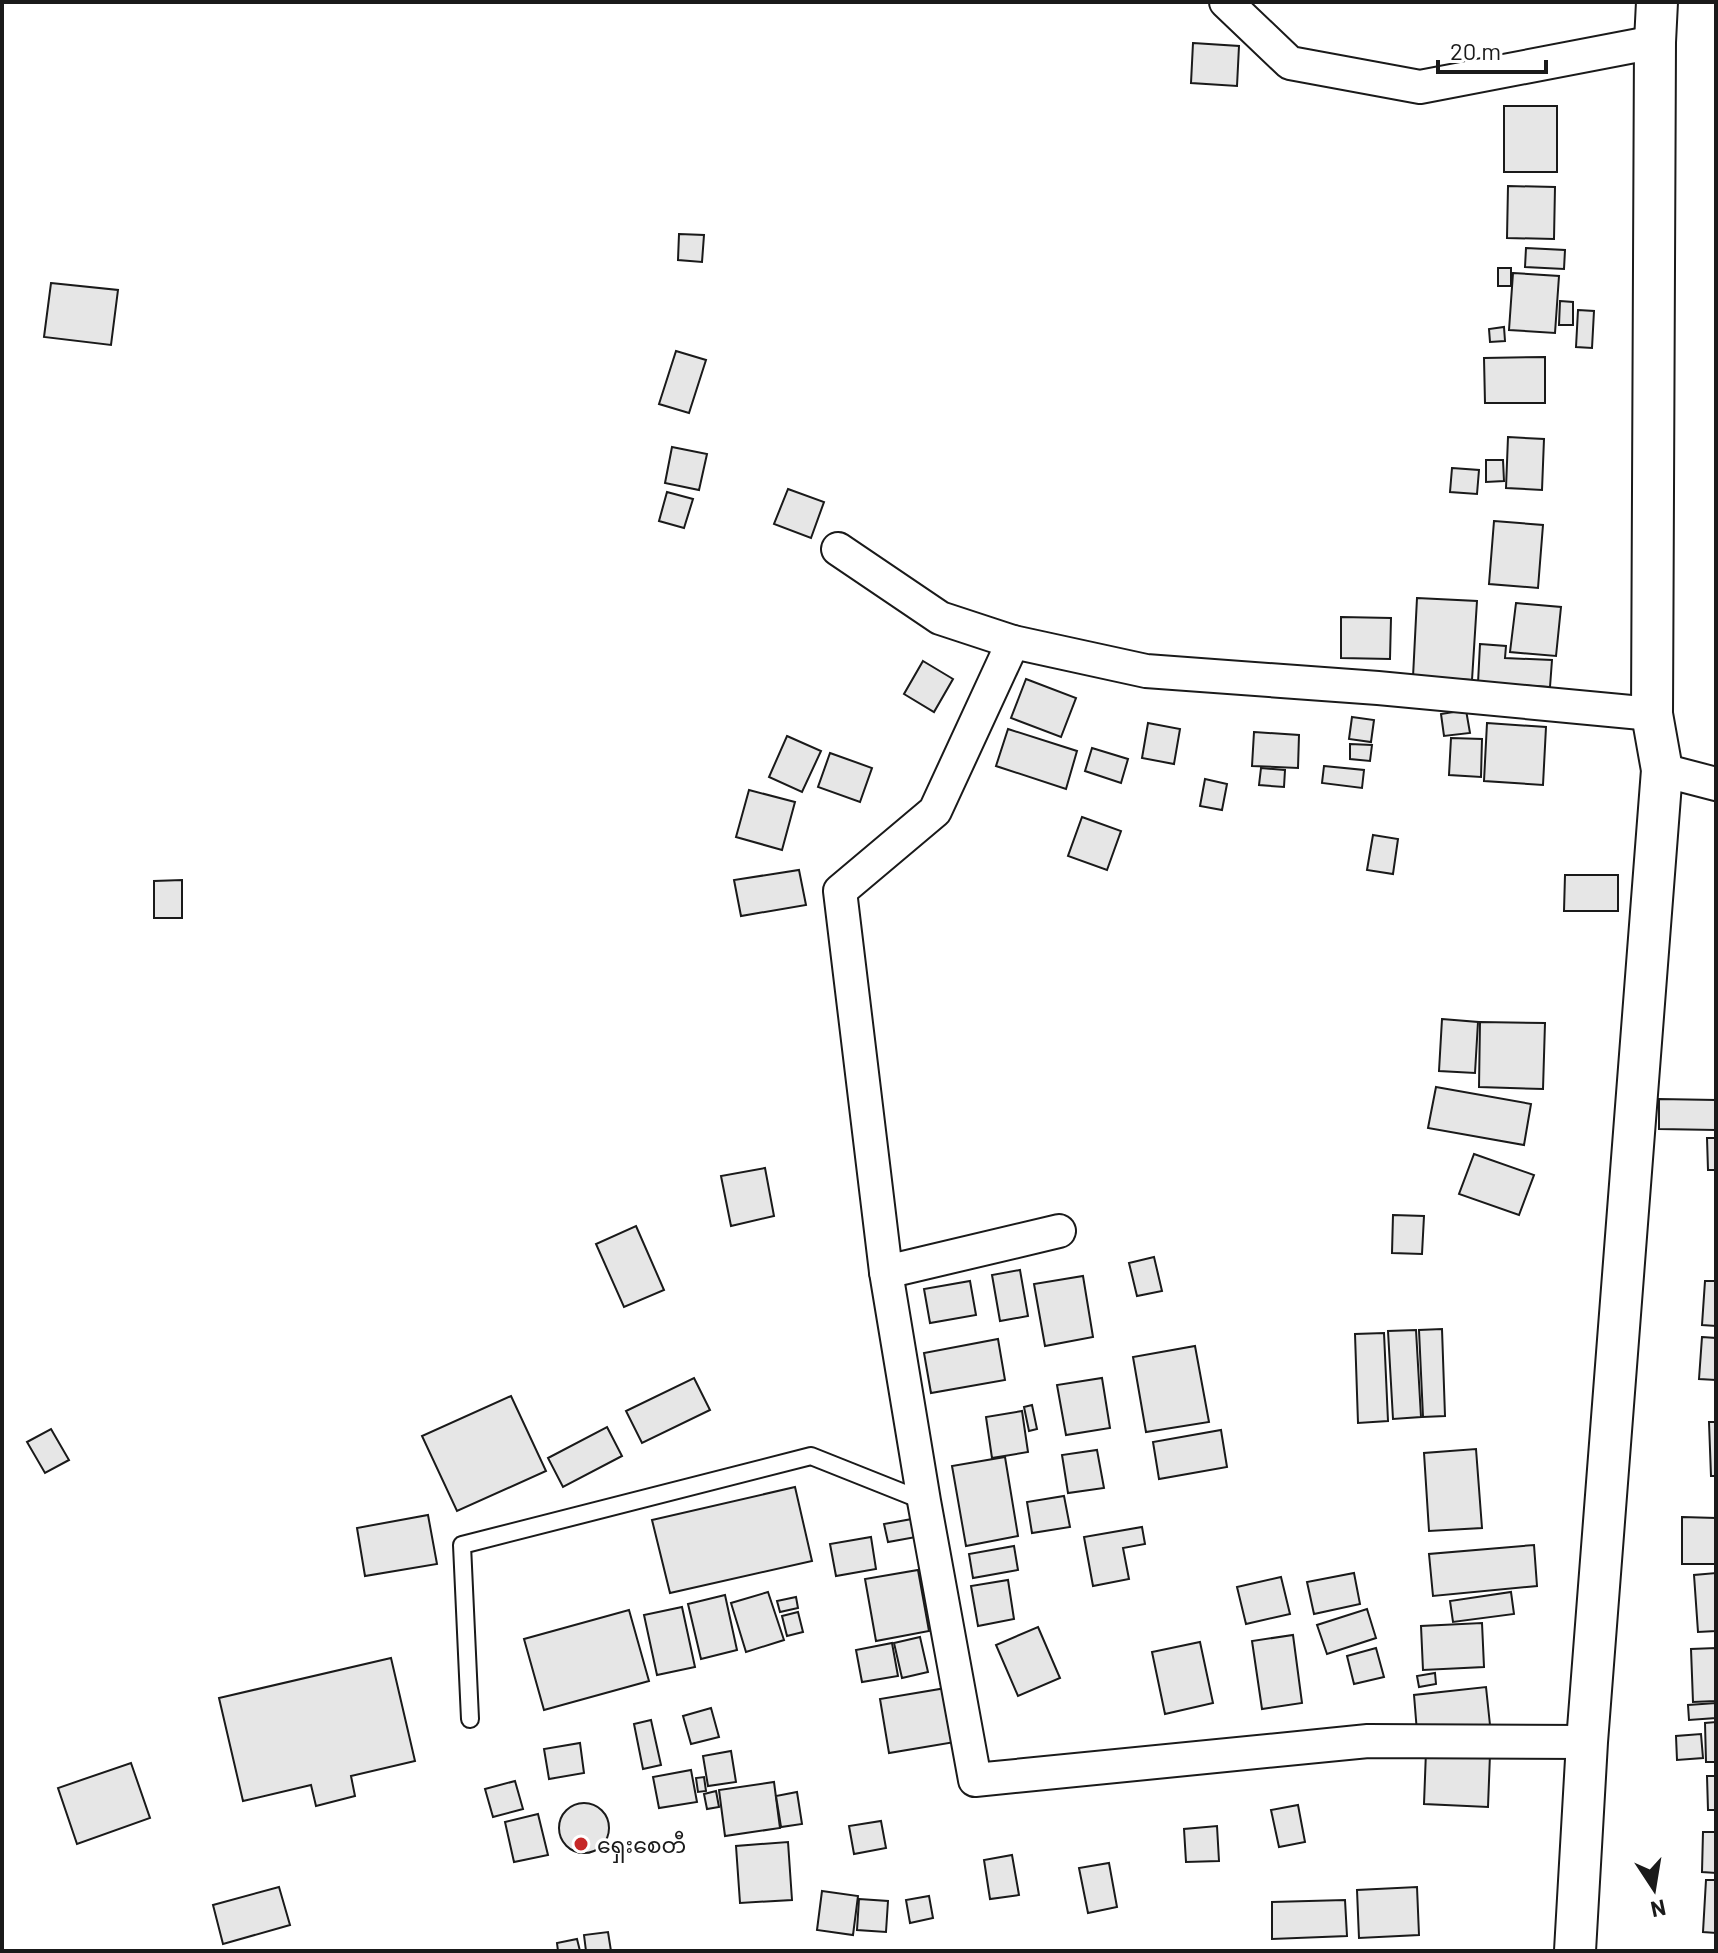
<svg xmlns="http://www.w3.org/2000/svg" width="1718" height="1953" font-family="Barlow,'Noto Sans Myanmar',sans-serif">
  <rect width="100%" height="100%" fill="#fff"/>
  <g fill="#e6e6e6" stroke="#1a1a1a" stroke-width="2">
    <polygon points="1193,43 1239,46 1237,86 1191,83"/>
    <rect x="1504" y="106" width="53" height="66"/>
    <polygon points="1508,186 1555,187 1554,239 1507,238"/>
    <polygon points="679,234 704,235 702,262 678,260"/>
    <polygon points="1526,248 1565,250 1564,269 1525,267"/>
    <rect x="1498" y="268" width="13" height="18"/>
    <polygon points="1513,273 1559,276 1555,333 1509,330"/>
    <polygon points="51,283 118,290 111,345 44,337"/>
    <polygon points="1560,301 1573,302 1573,325 1559,325"/>
    <polygon points="1578,310 1594,311 1592,348 1576,347"/>
    <polygon points="1504,327 1505,341 1490,342 1489,329"/>
    <polygon points="676,351 706,360 689,413 659,404"/>
    <polygon points="1545,357 1545,403 1485,403 1484,358"/>
    <polygon points="1508,437 1544,439 1542,490 1506,488"/>
    <polygon points="672,447 707,454 699,490 665,483"/>
    <polygon points="1486,460 1503,460 1504,481 1486,482"/>
    <polygon points="1452,468 1479,470 1477,494 1450,492"/>
    <polygon points="788,489 824,502 811,538 774,524"/>
    <polygon points="667,492 693,499 684,528 659,521"/>
    <polygon points="1494,521 1543,525 1538,588 1489,584"/>
    <polygon points="1417,598 1477,601 1472,680 1413,677"/>
    <polygon points="1516,603 1561,607 1556,656 1510,652"/>
    <polygon points="1341,617 1391,618 1390,659 1341,658"/>
    <polygon points="1480,644 1506,646 1505,658 1552,660 1550,687 1478,683"/>
    <polygon points="923,661 953,679 934,712 904,694"/>
    <polygon points="1026,679 1076,698 1061,737 1011,718"/>
    <polygon points="1466,710 1470,733 1444,736 1441,714"/>
    <polygon points="1352,717 1374,720 1371,742 1349,739"/>
    <polygon points="1148,723 1180,729 1174,764 1142,758"/>
    <polygon points="1487,723 1546,727 1543,785 1484,781"/>
    <polygon points="1008,729 1077,751 1066,789 996,766"/>
    <polygon points="1254,732 1299,735 1298,768 1252,766"/>
    <polygon points="787,736 821,751 802,792 769,777"/>
    <polygon points="1451,738 1482,739 1481,777 1449,775"/>
    <polygon points="1350,744 1372,745 1370,761 1350,759"/>
    <polygon points="1092,748 1128,759 1121,783 1085,771"/>
    <polygon points="830,753 872,768 860,802 818,787"/>
    <polygon points="1324,766 1364,770 1362,788 1322,783"/>
    <polygon points="1261,768 1285,770 1284,787 1259,785"/>
    <polygon points="1205,779 1227,784 1222,810 1200,806"/>
    <polygon points="749,790 795,802 782,850 736,837"/>
    <polygon points="1082,817 1121,831 1107,870 1068,856"/>
    <polygon points="1373,835 1398,839 1393,874 1367,870"/>
    <polygon points="799,870 806,905 741,916 734,880"/>
    <polygon points="1565,875 1618,875 1618,911 1564,911"/>
    <polygon points="182,880 182,918 154,918 154,881"/>
    <polygon points="1442,1019 1478,1022 1475,1073 1439,1071"/>
    <polygon points="1480,1022 1545,1023 1543,1089 1479,1087"/>
    <polygon points="1436,1087 1531,1104 1524,1145 1428,1128"/>
    <polygon points="1659,1099 1716,1100 1716,1130 1659,1129"/>
    <polygon points="1707,1138 1716,1138 1716,1170 1708,1170"/>
    <polygon points="1474,1154 1534,1175 1519,1215 1459,1194"/>
    <polygon points="765,1168 774,1216 731,1226 721,1176"/>
    <polygon points="1393,1215 1424,1216 1422,1254 1392,1253"/>
    <polygon points="636,1226 664,1290 624,1307 596,1244"/>
    <polygon points="1154,1257 1162,1291 1137,1296 1129,1263"/>
    <polygon points="1020,1270 1028,1316 1000,1321 992,1275"/>
    <polygon points="1083,1276 1093,1337 1045,1346 1034,1284"/>
    <polygon points="970,1281 976,1315 930,1323 924,1289"/>
    <polygon points="1705,1281 1716,1281 1716,1326 1702,1325"/>
    <polygon points="1442,1329 1445,1416 1423,1417 1419,1330"/>
    <polygon points="1416,1330 1421,1417 1393,1419 1388,1331"/>
    <polygon points="1384,1333 1388,1421 1358,1423 1355,1334"/>
    <polygon points="1702,1337 1716,1338 1716,1380 1699,1379"/>
    <polygon points="998,1339 1005,1380 931,1393 924,1353"/>
    <polygon points="1195,1346 1209,1422 1146,1432 1133,1357"/>
    <polygon points="694,1378 710,1410 642,1443 626,1411"/>
    <polygon points="1102,1378 1110,1428 1066,1435 1057,1385"/>
    <polygon points="511,1396 546,1471 457,1511 422,1436"/>
    <polygon points="1032,1405 1037,1429 1029,1431 1024,1407"/>
    <polygon points="1022,1411 1028,1452 992,1458 986,1417"/>
    <polygon points="1709,1422 1716,1422 1716,1476 1711,1476"/>
    <polygon points="607,1427 622,1456 563,1487 548,1458"/>
    <polygon points="51,1429 69,1460 45,1473 27,1442"/>
    <polygon points="1221,1430 1227,1467 1159,1479 1153,1442"/>
    <polygon points="1476,1449 1482,1528 1429,1531 1424,1453"/>
    <polygon points="1097,1450 1104,1488 1068,1493 1062,1455"/>
    <polygon points="1005,1457 1018,1536 966,1546 952,1466"/>
    <polygon points="795,1487 812,1561 670,1593 652,1520"/>
    <polygon points="1064,1496 1070,1527 1032,1533 1027,1502"/>
    <polygon points="428,1515 437,1564 365,1576 357,1528"/>
    <polygon points="1682,1517 1716,1518 1716,1564 1682,1564"/>
    <polygon points="912,1519 916,1537 888,1542 884,1524"/>
    <polygon points="1142,1527 1145,1544 1123,1548 1129,1579 1093,1586 1084,1537"/>
    <polygon points="871,1537 876,1569 836,1576 830,1544"/>
    <polygon points="1534,1545 1537,1586 1433,1596 1429,1554"/>
    <polygon points="1014,1546 1018,1570 973,1578 969,1554"/>
    <polygon points="918,1570 929,1631 876,1641 865,1579"/>
    <polygon points="1354,1573 1360,1604 1314,1614 1307,1582"/>
    <polygon points="1716,1573 1716,1631 1698,1632 1694,1575"/>
    <polygon points="1281,1577 1290,1614 1246,1624 1237,1587"/>
    <polygon points="1008,1580 1014,1619 978,1626 971,1586"/>
    <polygon points="768,1592 784,1640 746,1652 731,1603"/>
    <polygon points="1511,1592 1514,1614 1453,1622 1450,1601"/>
    <polygon points="725,1595 737,1650 701,1659 688,1604"/>
    <polygon points="796,1597 798,1608 780,1612 777,1601"/>
    <polygon points="682,1607 695,1667 657,1675 644,1615"/>
    <polygon points="1367,1609 1376,1638 1327,1654 1317,1625"/>
    <polygon points="629,1610 649,1681 544,1710 524,1639"/>
    <polygon points="798,1612 803,1632 787,1636 782,1616"/>
    <polygon points="1482,1623 1484,1667 1423,1670 1421,1626"/>
    <polygon points="1038,1627 1060,1678 1018,1696 996,1645"/>
    <polygon points="1293,1635 1302,1703 1262,1709 1252,1641"/>
    <polygon points="920,1637 928,1672 902,1678 894,1643"/>
    <polygon points="1200,1642 1213,1703 1165,1714 1152,1652"/>
    <polygon points="892,1643 898,1676 862,1682 856,1650"/>
    <polygon points="1376,1648 1384,1677 1354,1684 1347,1656"/>
    <polygon points="1716,1648 1716,1701 1693,1702 1691,1649"/>
    <polygon points="391,1658 415,1761 351,1776 355,1796 316,1806 311,1785 243,1801 219,1698"/>
    <polygon points="1435,1673 1436,1684 1419,1687 1417,1676"/>
    <polygon points="1486,1687 1490,1725 1417,1732 1414,1695"/>
    <polygon points="946,1688 955,1742 889,1753 880,1699"/>
    <polygon points="1716,1703 1716,1718 1689,1720 1688,1705"/>
    <polygon points="711,1708 719,1737 691,1744 683,1716"/>
    <polygon points="651,1720 661,1765 643,1769 634,1724"/>
    <polygon points="1716,1722 1716,1762 1706,1762 1705,1723"/>
    <polygon points="1701,1734 1703,1758 1677,1760 1676,1736"/>
    <polygon points="580,1743 584,1773 549,1779 544,1749"/>
    <polygon points="731,1751 736,1782 708,1786 703,1756"/>
    <polygon points="1426,1751 1490,1754 1488,1807 1424,1804"/>
    <polygon points="131,1763 150,1818 77,1844 58,1788"/>
    <polygon points="691,1770 697,1802 659,1808 653,1777"/>
    <polygon points="1707,1776 1716,1776 1716,1810 1708,1810"/>
    <polygon points="704,1777 706,1791 698,1792 696,1778"/>
    <polygon points="515,1781 523,1809 493,1817 485,1789"/>
    <polygon points="774,1782 780,1828 725,1836 719,1790"/>
    <polygon points="716,1791 719,1807 707,1809 704,1794"/>
    <polygon points="797,1792 802,1824 781,1827 776,1796"/>
    <circle cx="584" cy="1828" r="25"/>
    <polygon points="1298,1805 1305,1842 1279,1847 1271,1810"/>
    <polygon points="538,1814 548,1855 514,1862 505,1822"/>
    <polygon points="881,1821 886,1848 854,1854 849,1826"/>
    <polygon points="1217,1826 1219,1861 1186,1862 1184,1829"/>
    <polygon points="1703,1832 1716,1832 1716,1873 1702,1872"/>
    <polygon points="788,1842 792,1900 740,1903 736,1846"/>
    <polygon points="1012,1855 1019,1895 990,1899 984,1860"/>
    <polygon points="1109,1863 1117,1907 1088,1913 1079,1868"/>
    <polygon points="1706,1880 1716,1880 1716,1933 1703,1932"/>
    <polygon points="279,1887 290,1925 223,1944 213,1905"/>
    <polygon points="1417,1887 1419,1935 1359,1938 1357,1890"/>
    <polygon points="822,1891 858,1896 853,1935 817,1930"/>
    <polygon points="929,1896 933,1918 910,1923 906,1900"/>
    <polygon points="859,1899 888,1901 886,1932 857,1930"/>
    <polygon points="1345,1900 1347,1936 1272,1939 1272,1902"/>
    <polygon points="608,1932 611,1951 586,1951 584,1935"/>
    <polygon points="577,1939 580,1951 558,1951 557,1943"/>
  </g>
  <g fill="none" stroke-linecap="round" stroke-linejoin="round">
    <defs>
      <polyline id="service" points="470,1719 462,1545 811,1456 924,1501"/>
      <g id="minor">
        <polyline points="1226,2 1290,63 1420,87 1655,42"/>
        <polyline points="838,549 940,618 1013,642 1146,671 1378,688 1652,714"/>
        <polyline points="1013,642 935,811 840,891 886,1272 924,1501 975,1780 1368,1741 1587,1742"/>
        <polyline points="1662,770 1716,784"/>
        <polyline points="886,1272 1059,1231"/>
      </g>
      <polyline id="tertiary" points="1575,1951 1587,1742 1662,770 1652,714 1655,42 1657,2"/>
    </defs>
    <use href="#service" stroke="#1a1a1a" stroke-width="20"/>
    <use href="#minor" stroke="#1a1a1a" stroke-width="36"/>
    <use href="#tertiary" stroke="#1a1a1a" stroke-width="44"/>
    <use href="#service" stroke="#fff" stroke-width="16"/>
    <use href="#minor" stroke="#fff" stroke-width="32"/>
    <use href="#tertiary" stroke="#fff" stroke-width="40"/>
  </g>
  <circle fill="#c62828" stroke="#fff" stroke-width="3" cx="581" cy="1844" r="8"/>
  <g text-anchor="middle" dominant-baseline="central" stroke-width="6" stroke-linejoin="round" paint-order="stroke">
    <g font-size="22" fill="#1a1a1a" stroke="#fff" text-anchor="start">
      <text x="597" y="1844">ရှေးစေတီ</text>
    </g>
  </g>
  <rect width="1718" height="1953" fill="none" stroke="#1a1a1a" stroke-width="8"/>
  <g transform="translate(1654 1889) rotate(168)" stroke="#ffffff" stroke-width="6" paint-order="stroke">
  <path d="M0-6L14 30L0 20L-14 30Z" fill="#1a1a1a"/>
  <text y="-12" font-size="22" font-weight="bold" text-anchor="middle" fill="#1a1a1a">N</text>
  </g>
  <path d="M1438 60v12h108v-12" fill="none" stroke="#1a1a1a" stroke-width="4"/>
  <text x="1450" y="60" font-size="24" fill="#1a1a1a" stroke="#ffffff" stroke-width="6" paint-order="stroke">20 m</text>
</svg>
